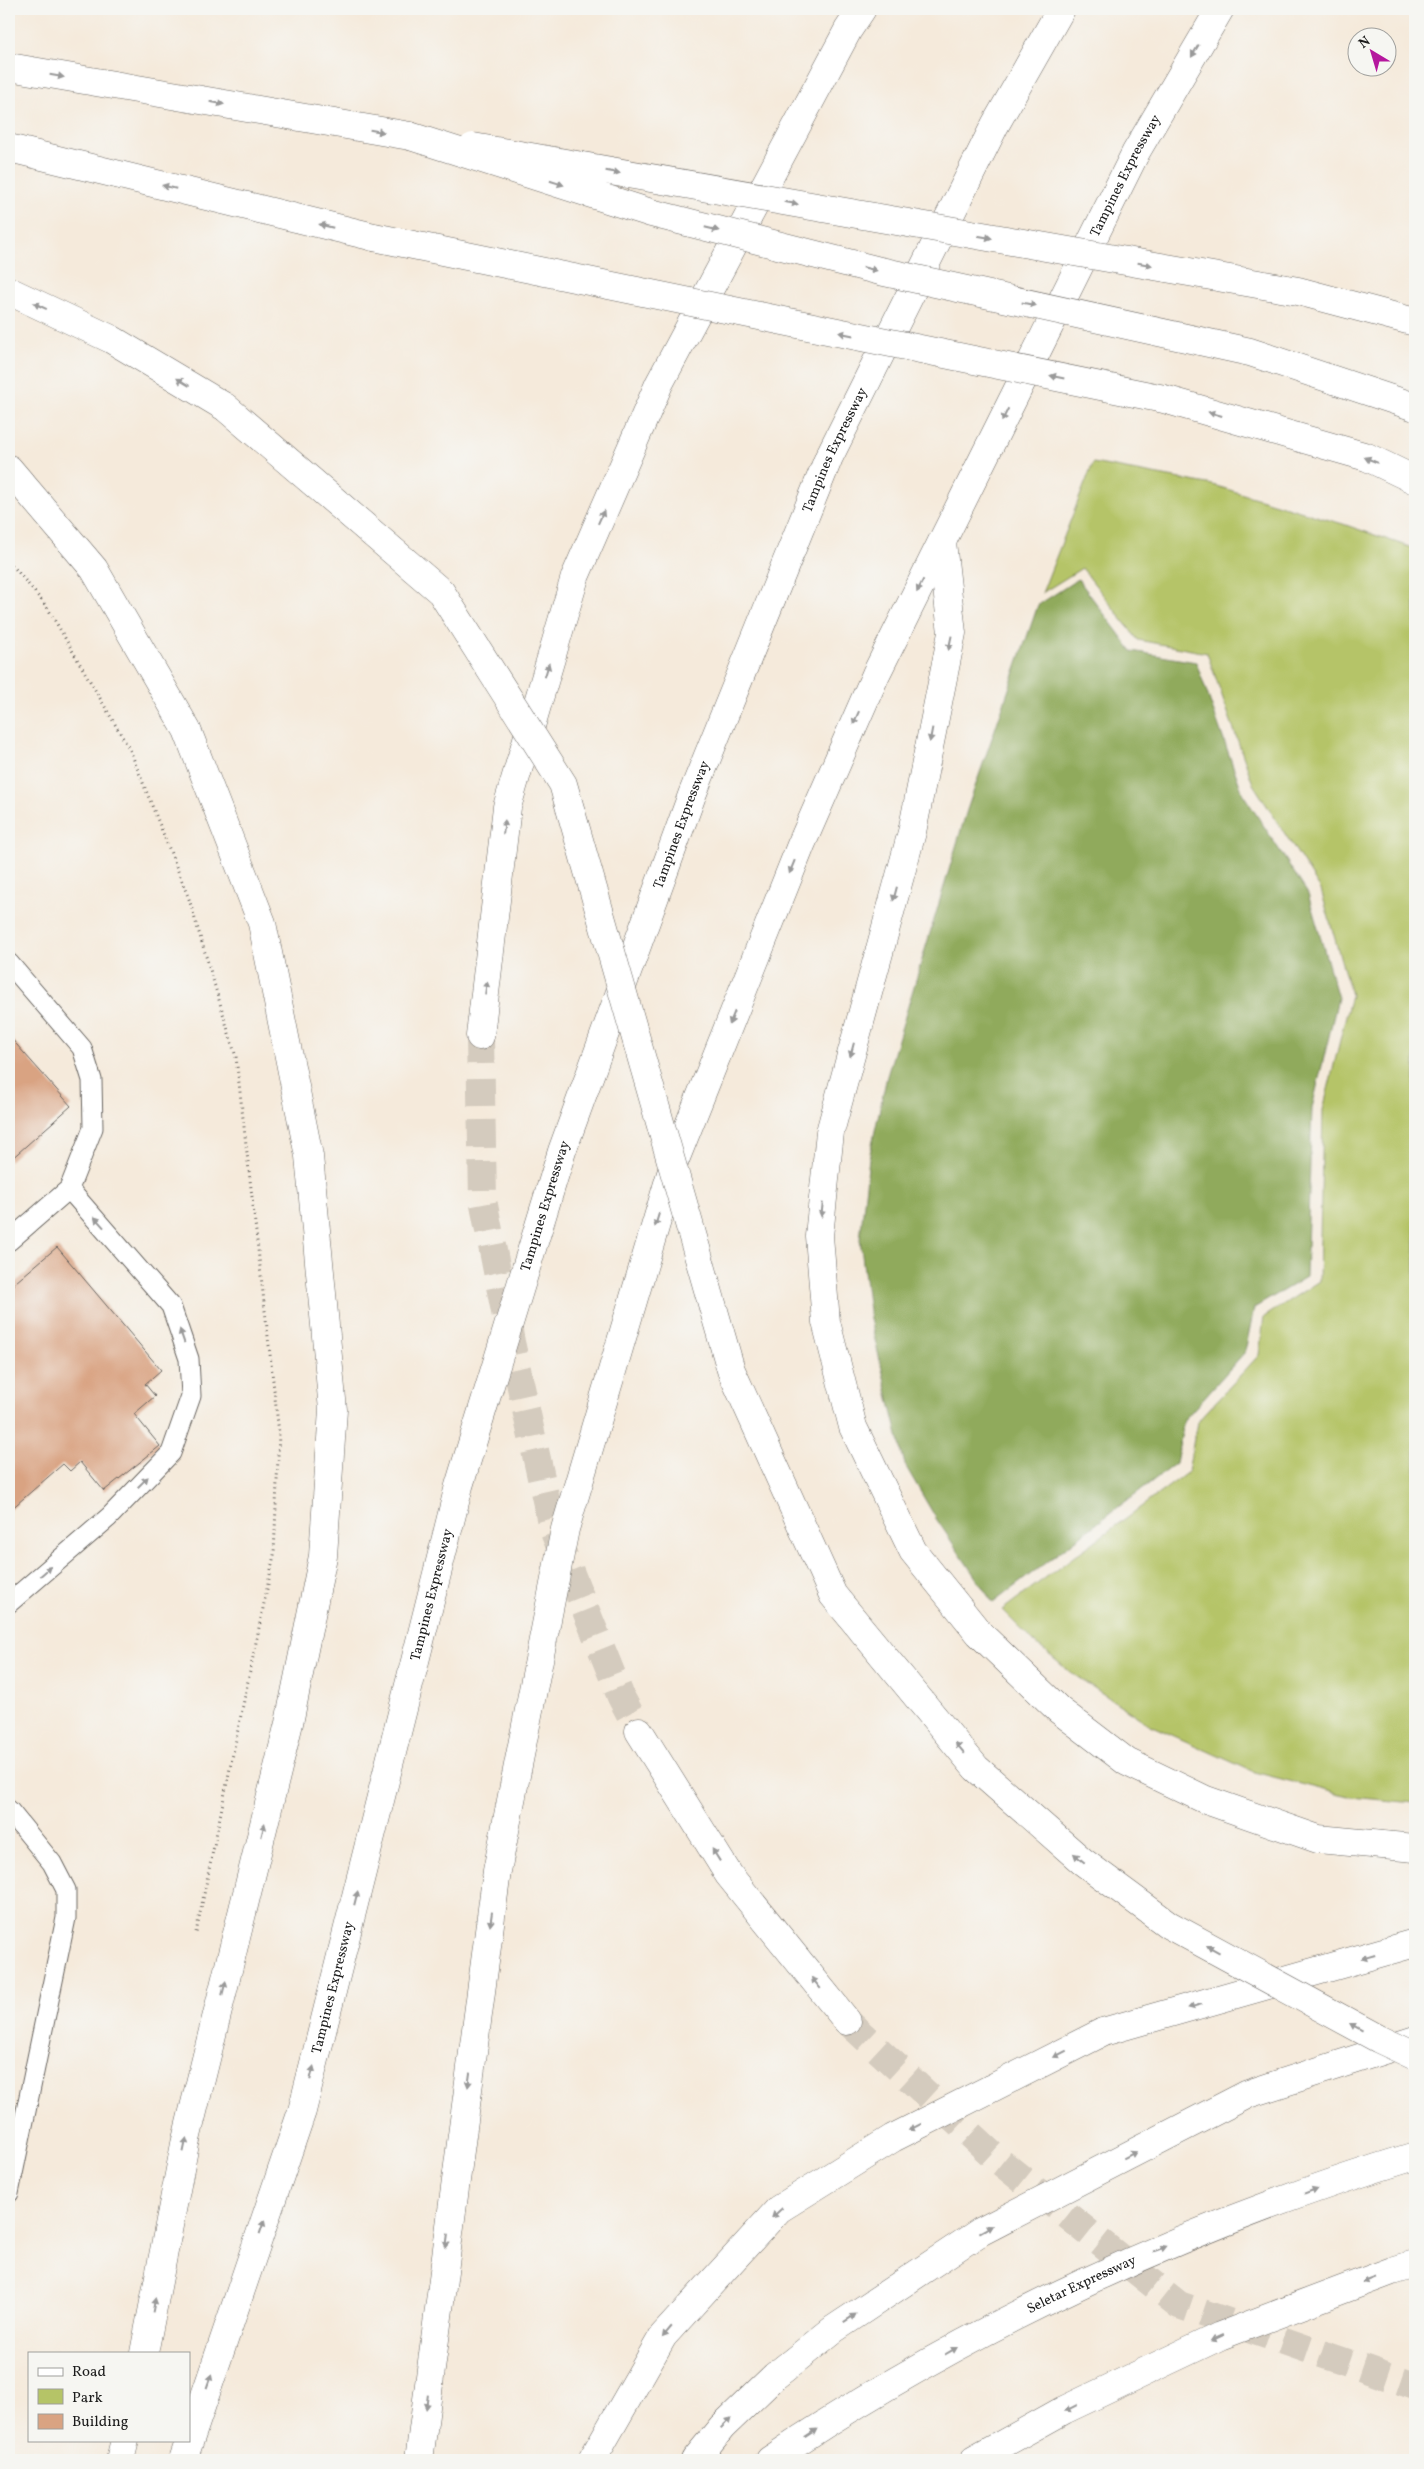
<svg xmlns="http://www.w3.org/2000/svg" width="1424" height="2469" font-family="Vollkorn,serif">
  <rect width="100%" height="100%" fill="#f6f6f2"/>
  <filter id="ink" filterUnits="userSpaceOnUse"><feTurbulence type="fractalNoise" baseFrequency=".02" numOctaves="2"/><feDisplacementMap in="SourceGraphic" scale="10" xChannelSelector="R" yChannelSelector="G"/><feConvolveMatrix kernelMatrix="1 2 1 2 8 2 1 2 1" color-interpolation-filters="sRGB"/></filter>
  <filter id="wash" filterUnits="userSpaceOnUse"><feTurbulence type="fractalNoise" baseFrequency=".0096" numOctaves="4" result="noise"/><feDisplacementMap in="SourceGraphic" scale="20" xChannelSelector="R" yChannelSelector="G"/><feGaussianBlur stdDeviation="1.12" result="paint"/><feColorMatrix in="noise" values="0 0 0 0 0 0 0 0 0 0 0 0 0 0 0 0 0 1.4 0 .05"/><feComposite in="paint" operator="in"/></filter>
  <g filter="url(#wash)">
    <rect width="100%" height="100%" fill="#f5eadb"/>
    <polygon fill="#b5c467" stroke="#687042" points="1093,463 1213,485 1343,524 1415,549 1415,1803 1352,1797 1254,1772 1150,1725 1070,1672 1034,1642 1002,1610 1188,1472 1197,1422 1259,1355 1264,1317 1319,1281 1323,1110 1351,995 1321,890 1253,784 1207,653 1138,640 1082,568 1042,593"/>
    <polygon fill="#90aa5c" stroke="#56633c" points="1078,579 1132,651 1196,662 1243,794 1308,894 1338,998 1312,1108 1306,1277 1254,1308 1245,1352 1184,1420 1176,1463 993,1603 937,1520 905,1465 870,1319 860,1239 869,1158 887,1076 967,810 1038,605"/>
    <g id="blocks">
      <g fill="#d9a382">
        <polygon points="9,1036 71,1106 9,1161"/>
        <polygon points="57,1247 161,1370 145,1384 155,1396 134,1414 160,1446 104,1491 80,1462 70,1471 63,1464 9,1511 9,1288"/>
      </g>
    </g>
  </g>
  <g filter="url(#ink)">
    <use href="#blocks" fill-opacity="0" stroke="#68645f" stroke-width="1"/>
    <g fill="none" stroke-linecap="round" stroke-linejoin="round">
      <g stroke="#d4cbbe" stroke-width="28" stroke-dasharray="28 14" stroke-linecap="butt">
        <polyline points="480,1036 483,1200 511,1342 552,1527 621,1697 639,1731"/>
        <polyline points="847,2021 998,2160 1179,2305 1415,2386"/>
      </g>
      <defs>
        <g id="service">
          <polyline points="9,963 82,1048 92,1080 93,1128 69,1189 9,1241"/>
          <polyline points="9,1603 109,1517 171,1453 191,1396 189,1359 171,1306 69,1189"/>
          <polyline points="9,1810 52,1863 66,1890 66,1918 9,2193"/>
        </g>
        <g id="secondary">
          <polyline points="9,67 410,136"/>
          <polyline points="9,291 111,339 225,407"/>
        </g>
        <g id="primary">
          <polyline points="480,1036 507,807 575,577 659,384 848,30 862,9"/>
          <polyline points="639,1731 729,1875 847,2021"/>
        </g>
        <g id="motorway">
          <polyline points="9,148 374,237"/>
          <polyline points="9,469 94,569 187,730 262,923 309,1156 333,1410 323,1556 289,1723 185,2144 144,2353"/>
          <polyline points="942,542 952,633 912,832 830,1132 819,1236 826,1322 853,1427 913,1551 979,1633 1059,1710 1127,1762 1206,1800 1318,1839 1415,1848"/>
          <polyline points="1103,2032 1415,1943"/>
          <polyline points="120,2460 125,2440"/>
          <path id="s1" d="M 183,2460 L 302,2111 L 459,1486 L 562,1151 L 692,795 L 829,457 L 995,125 L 1061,9"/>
          <path id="s2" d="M 419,2460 L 497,1871 L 565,1529 L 675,1160 L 801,845 L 876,674 L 1136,152 L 1220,9"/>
          <polyline points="695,2460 722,2427 775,2376 834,2329 980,2232 1248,2094 1415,2040"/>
          <path id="s3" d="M 770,2460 C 967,2327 1188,2225 1415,2156"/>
          <polyline points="974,2460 1064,2410 1220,2336 1392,2271 1415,2264"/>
        </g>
      </defs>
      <use href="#service" stroke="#68645f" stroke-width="21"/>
      <use href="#secondary" stroke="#68645f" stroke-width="29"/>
      <use href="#primary" stroke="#68645f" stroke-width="29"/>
      <use href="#motorway" stroke="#68645f" stroke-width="29"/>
      <polyline stroke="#68645f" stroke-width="3" stroke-dasharray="1 4" stroke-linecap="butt" points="9,561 47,607 130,750 189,899 236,1057 279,1433 274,1555 196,1933"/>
      <use href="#service" stroke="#fff" stroke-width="19"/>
      <use href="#secondary" stroke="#fff" stroke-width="28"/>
      <use href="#primary" stroke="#fff" stroke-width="28"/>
      <use href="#motorway" stroke="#fff" stroke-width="28"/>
      <defs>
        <g id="secondary-bridge">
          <polyline points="473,147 1298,291 1415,322"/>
          <polyline points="225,407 441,592 563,784 731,1370 833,1595 976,1768 1082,1861 1169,1925 1379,2039 1415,2056"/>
        </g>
        <g id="motorway-bridge">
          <polyline points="410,136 651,213 880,271 1250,352 1415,407"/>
          <polyline points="374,237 1164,399 1367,457 1415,480"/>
          <polyline points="592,2460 663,2336 779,2209 893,2138 1103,2032"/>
        </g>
      </defs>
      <use href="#secondary-bridge" stroke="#68645f" stroke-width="29" stroke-linecap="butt"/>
      <use href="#motorway-bridge" stroke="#68645f" stroke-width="29" stroke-linecap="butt"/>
      <use href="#secondary-bridge" stroke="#fff" stroke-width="28"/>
      <use href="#motorway-bridge" stroke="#fff" stroke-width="28"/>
    </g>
    <defs><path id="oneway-solid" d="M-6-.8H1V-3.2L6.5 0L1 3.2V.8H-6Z" transform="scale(1.25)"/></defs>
    <g fill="#999">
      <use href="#oneway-solid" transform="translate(1195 51) rotate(120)"/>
      <use href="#oneway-solid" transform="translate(57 76) rotate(10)"/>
      <use href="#oneway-solid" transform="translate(217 103) rotate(10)"/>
      <use href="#oneway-solid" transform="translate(377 131) rotate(10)"/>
      <use href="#oneway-solid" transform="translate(613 172) rotate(10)"/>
      <use href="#oneway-solid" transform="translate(557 183) rotate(18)"/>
      <use href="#oneway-solid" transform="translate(169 187) rotate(-166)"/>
      <use href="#oneway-solid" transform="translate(791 203) rotate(10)"/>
      <use href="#oneway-solid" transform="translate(326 226) rotate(-166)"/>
      <use href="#oneway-solid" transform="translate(712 229) rotate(14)"/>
      <use href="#oneway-solid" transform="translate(985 237) rotate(10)"/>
      <use href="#oneway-solid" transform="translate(1145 264) rotate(10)"/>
      <use href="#oneway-solid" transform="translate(870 269) rotate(14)"/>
      <use href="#oneway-solid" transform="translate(1029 304) rotate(12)"/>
      <use href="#oneway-solid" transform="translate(40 306) rotate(-155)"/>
      <use href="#oneway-solid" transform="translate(846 334) rotate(-168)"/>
      <use href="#oneway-solid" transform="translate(1057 377) rotate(-168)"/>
      <use href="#oneway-solid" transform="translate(183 382) rotate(-149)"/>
      <use href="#oneway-solid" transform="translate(1215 414) rotate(-164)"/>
      <use href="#oneway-solid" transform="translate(1005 415) rotate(116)"/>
      <use href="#oneway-solid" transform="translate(1371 460) rotate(-157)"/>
      <use href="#oneway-solid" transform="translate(601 517) rotate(-66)"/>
      <use href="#oneway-solid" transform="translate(920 586) rotate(117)"/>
      <use href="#oneway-solid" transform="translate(950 643) rotate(102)"/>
      <use href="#oneway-solid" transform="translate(547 670) rotate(-73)"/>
      <use href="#oneway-solid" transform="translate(856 718) rotate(114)"/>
      <use href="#oneway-solid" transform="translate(931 735) rotate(101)"/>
      <use href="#oneway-solid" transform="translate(504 827) rotate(-83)"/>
      <use href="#oneway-solid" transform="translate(792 867) rotate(112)"/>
      <use href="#oneway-solid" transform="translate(895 894) rotate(105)"/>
      <use href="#oneway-solid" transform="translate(486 988) rotate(-83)"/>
      <use href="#oneway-solid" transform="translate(732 1018) rotate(112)"/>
      <use href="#oneway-solid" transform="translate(852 1050) rotate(105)"/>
      <use href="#oneway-solid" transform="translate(822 1210) rotate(96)"/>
      <use href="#oneway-solid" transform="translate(657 1220) rotate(107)"/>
      <use href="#oneway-solid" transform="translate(99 1222) rotate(-132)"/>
      <use href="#oneway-solid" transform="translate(182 1336) rotate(-109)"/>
      <use href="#oneway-solid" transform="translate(143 1482) rotate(-45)"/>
      <use href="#oneway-solid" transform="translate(46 1571) rotate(-41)"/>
      <use href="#oneway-solid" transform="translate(960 1748) rotate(-130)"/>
      <use href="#oneway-solid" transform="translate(263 1830) rotate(-76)"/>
      <use href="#oneway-solid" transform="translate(716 1855) rotate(-122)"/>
      <use href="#oneway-solid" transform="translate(1079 1858) rotate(-140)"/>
      <use href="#oneway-solid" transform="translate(356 1898) rotate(-76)"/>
      <use href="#oneway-solid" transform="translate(491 1919) rotate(98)"/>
      <use href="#oneway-solid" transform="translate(1213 1949) rotate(-151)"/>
      <use href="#oneway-solid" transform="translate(1368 1957) rotate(164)"/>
      <use href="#oneway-solid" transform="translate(816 1983) rotate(-129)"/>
      <use href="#oneway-solid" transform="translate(224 1988) rotate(-76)"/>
      <use href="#oneway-solid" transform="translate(1195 2006) rotate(164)"/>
      <use href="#oneway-solid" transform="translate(1356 2027) rotate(-151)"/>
      <use href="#oneway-solid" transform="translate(1060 2054) rotate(153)"/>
      <use href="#oneway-solid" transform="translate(312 2073) rotate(-76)"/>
      <use href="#oneway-solid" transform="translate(469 2080) rotate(98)"/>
      <use href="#oneway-solid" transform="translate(915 2127) rotate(153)"/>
      <use href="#oneway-solid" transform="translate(185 2145) rotate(-78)"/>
      <use href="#oneway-solid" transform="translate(1130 2155) rotate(-27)"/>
      <use href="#oneway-solid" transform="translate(1311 2191) rotate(-21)"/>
      <use href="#oneway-solid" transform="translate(777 2213) rotate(137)"/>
      <use href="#oneway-solid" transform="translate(262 2227) rotate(-71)"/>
      <use href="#oneway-solid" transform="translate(986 2229) rotate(-28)"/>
      <use href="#oneway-solid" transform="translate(447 2241) rotate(97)"/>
      <use href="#oneway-solid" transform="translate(1160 2249) rotate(-21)"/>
      <use href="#oneway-solid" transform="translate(1369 2280) rotate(159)"/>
      <use href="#oneway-solid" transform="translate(154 2305) rotate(-79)"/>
      <use href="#oneway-solid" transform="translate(850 2318) rotate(-33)"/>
      <use href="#oneway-solid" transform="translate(667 2332) rotate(130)"/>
      <use href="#oneway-solid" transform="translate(1217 2338) rotate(156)"/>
      <use href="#oneway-solid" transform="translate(951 2351) rotate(-30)"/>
      <use href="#oneway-solid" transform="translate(209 2381) rotate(-71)"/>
      <use href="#oneway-solid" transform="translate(427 2402) rotate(97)"/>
      <use href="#oneway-solid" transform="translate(1071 2408) rotate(154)"/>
      <use href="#oneway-solid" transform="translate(726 2423) rotate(-45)"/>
      <use href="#oneway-solid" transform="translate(811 2433) rotate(-34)"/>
    </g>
  </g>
  <g text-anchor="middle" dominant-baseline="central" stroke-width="4.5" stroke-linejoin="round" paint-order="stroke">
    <g font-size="14" fill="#1c1c1c" stroke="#f6f6f2">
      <text stroke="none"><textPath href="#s2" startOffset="2411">Tampines Expressway</textPath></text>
      <text stroke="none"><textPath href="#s1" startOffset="2116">Tampines Expressway</textPath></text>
      <text stroke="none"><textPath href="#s1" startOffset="1711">Tampines Expressway</textPath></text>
      <text stroke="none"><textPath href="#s1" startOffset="1306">Tampines Expressway</textPath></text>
      <text stroke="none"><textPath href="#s1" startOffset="901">Tampines Expressway</textPath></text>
      <text stroke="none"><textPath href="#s1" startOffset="496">Tampines Expressway</textPath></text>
      <text stroke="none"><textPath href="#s3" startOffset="358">Seletar Expressway</textPath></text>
    </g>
  </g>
  <rect width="1424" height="2469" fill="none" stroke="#f6f6f2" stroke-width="30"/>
  <rect x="28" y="2352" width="162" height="90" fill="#f6f6f2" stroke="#9f9f9c"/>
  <rect x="38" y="2368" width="25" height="8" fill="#ffffff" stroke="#9f9f9c"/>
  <text x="72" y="2376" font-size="15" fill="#1c1c1c">Road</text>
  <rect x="38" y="2389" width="25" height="15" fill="#b5c467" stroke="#9f9f9c"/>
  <text x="72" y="2402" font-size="15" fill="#1c1c1c">Park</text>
  <rect x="38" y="2414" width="25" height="15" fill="#d9a382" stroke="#9f9f9c"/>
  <text x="72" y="2426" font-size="15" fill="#1c1c1c">Building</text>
  <g transform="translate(1372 52) rotate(322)"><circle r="24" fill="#f6f6f2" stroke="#9f9f9c"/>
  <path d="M0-4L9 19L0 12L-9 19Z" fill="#b5179e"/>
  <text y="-8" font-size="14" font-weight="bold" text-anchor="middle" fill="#1c1c1c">N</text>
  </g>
</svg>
